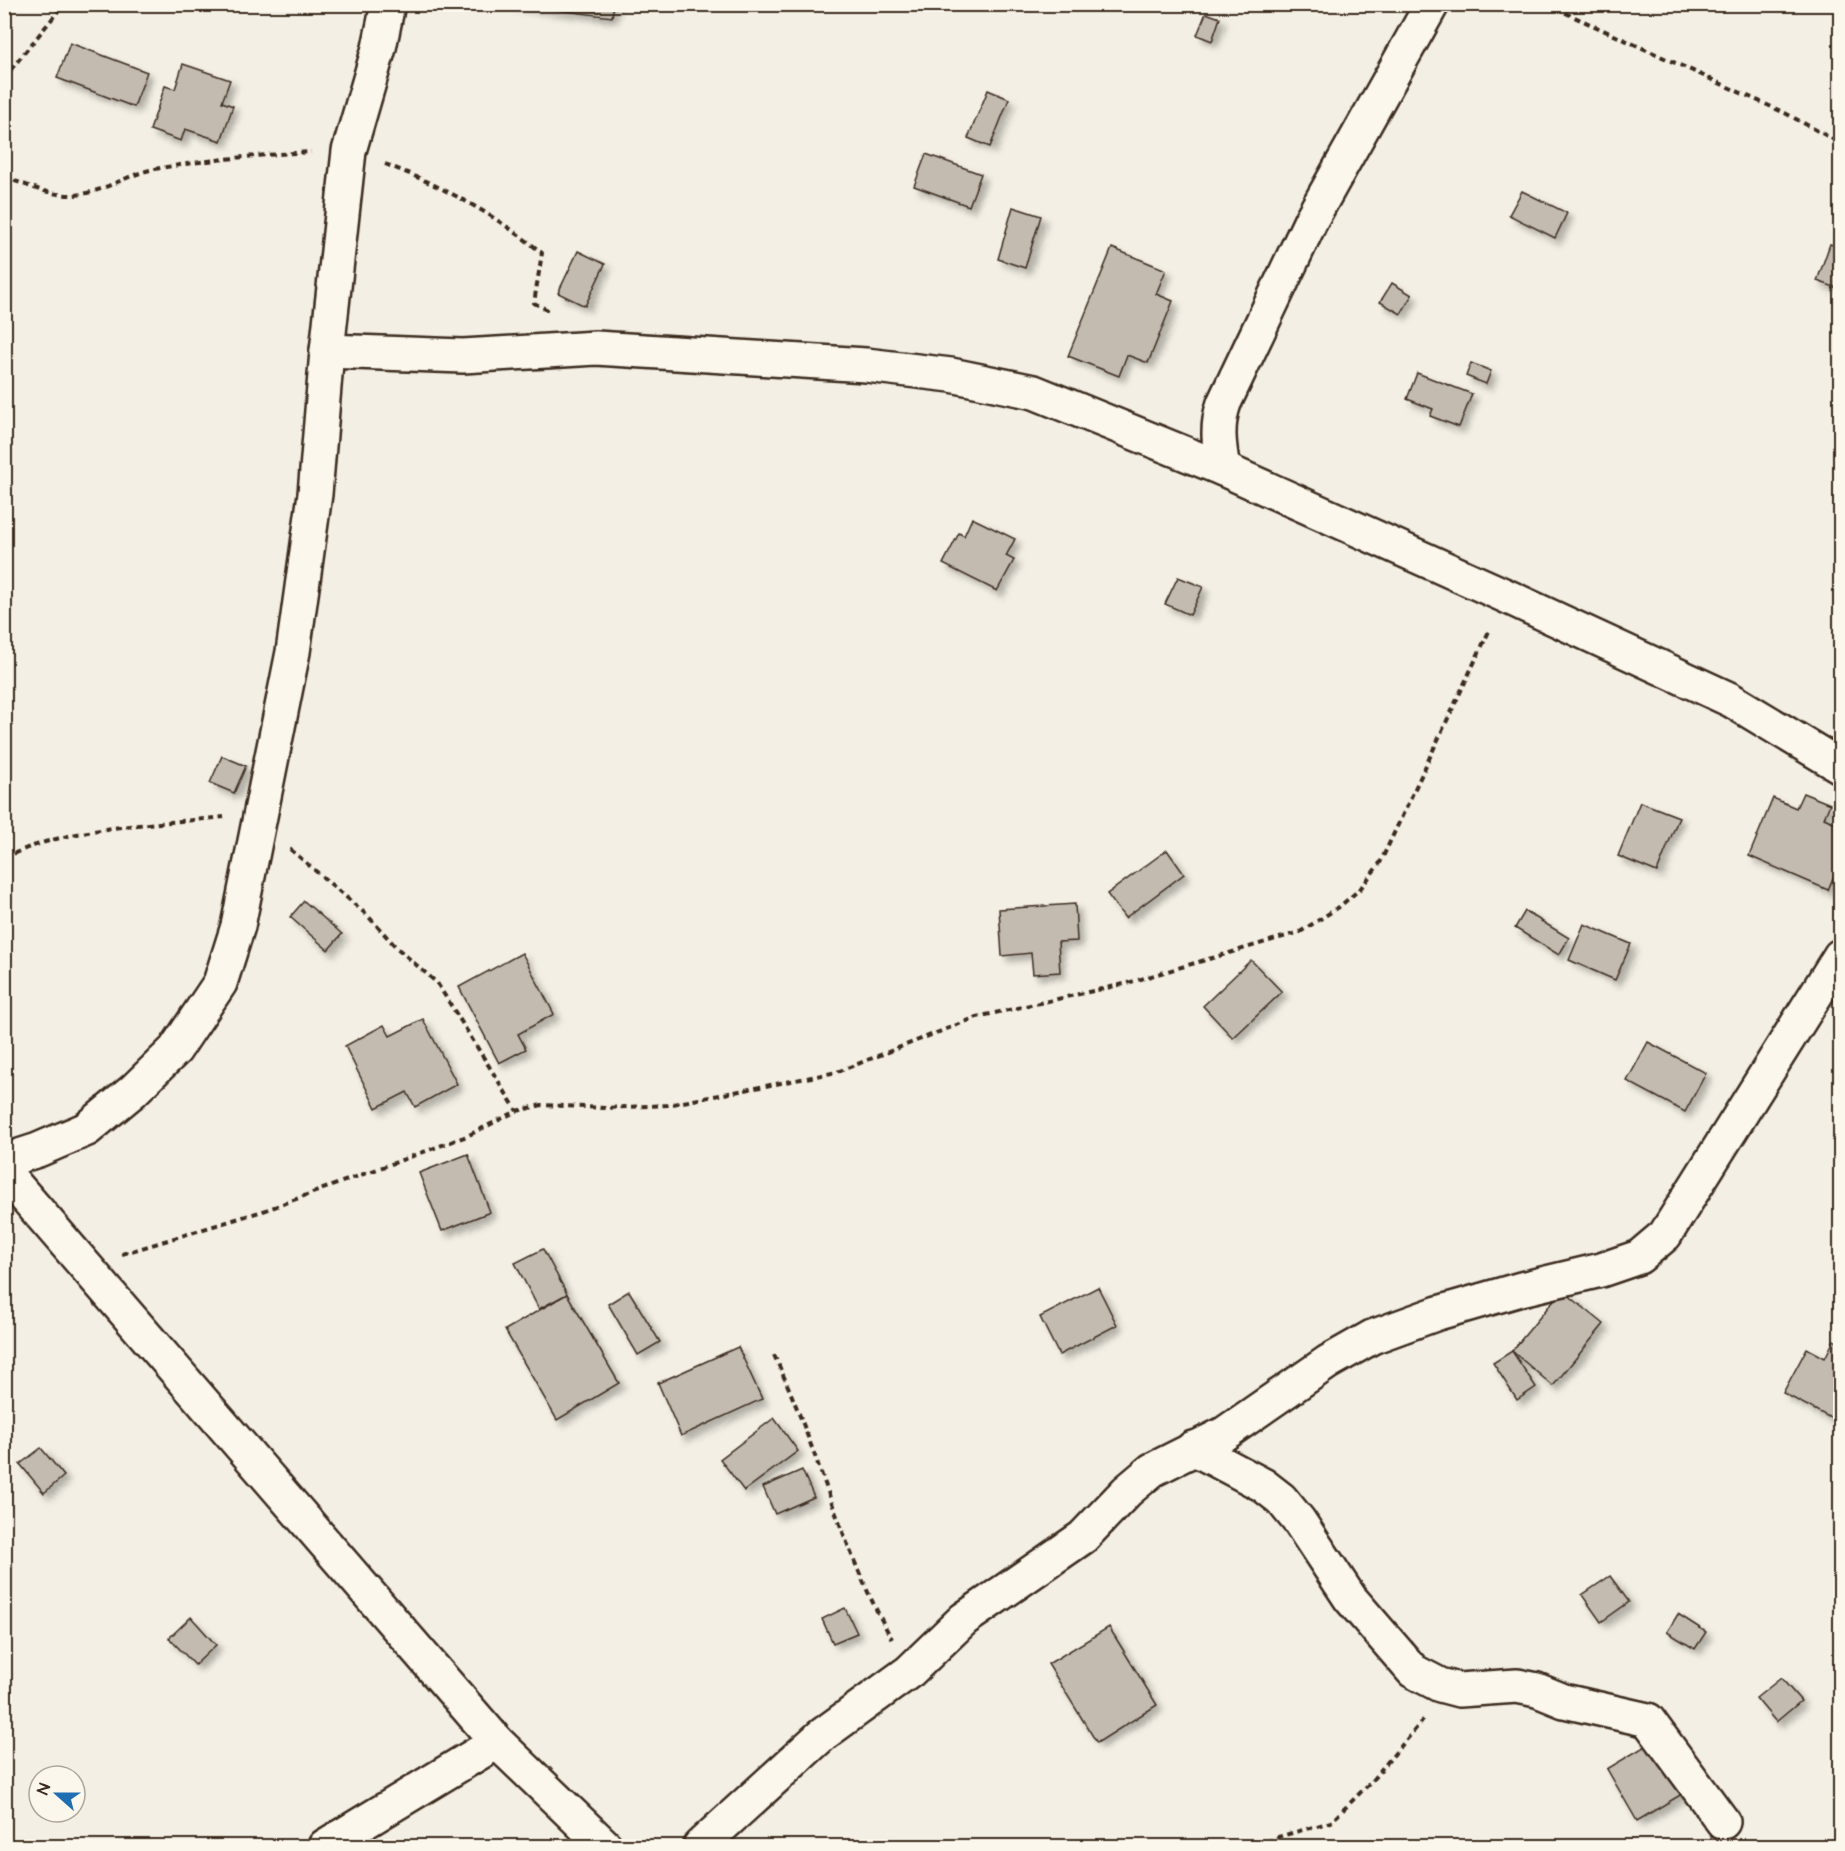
<svg xmlns="http://www.w3.org/2000/svg" width="1845" height="1851" font-family="'Architects Daughter',sans-serif">
  <defs>
    <filter id="shadow"><feDropShadow dx="5.5" dy="5.5" stdDeviation="3" flood-color="#0004"/></filter>
  </defs>
  <rect width="100%" height="100%" fill="#f3efe4"/>
  <filter id="ink" filterUnits="userSpaceOnUse"><feTurbulence type="fractalNoise" baseFrequency=".0167" numOctaves="2"/><feDisplacementMap in="SourceGraphic" scale="12" xChannelSelector="R" yChannelSelector="G"/><feConvolveMatrix kernelMatrix="1 2 1 2 8 2 1 2 1" color-interpolation-filters="sRGB"/></filter>
  <g filter="url(#ink)">
    <g fill="#c3bbb0" stroke="#3b2a1e" stroke-width="1.5" filter="url(#shadow)">
      <polygon points="509,4 614,4 612,17"/>
      <polygon points="1206,13 1220,18 1212,41 1197,35"/>
      <polygon points="70,43 147,72 134,107 57,78"/>
      <polygon points="183,64 230,80 222,102 233,106 221,141 185,129 181,141 150,130 165,86 175,89"/>
      <polygon points="988,90 1009,99 990,147 968,138"/>
      <polygon points="926,154 981,174 969,206 914,186"/>
      <polygon points="1522,191 1567,213 1555,238 1509,215"/>
      <polygon points="1013,207 1041,216 1025,268 998,259"/>
      <polygon points="1830,244 1840,247 1840,289 1817,281"/>
      <polygon points="1112,248 1166,270 1156,294 1173,301 1148,363 1127,355 1119,376 1068,356"/>
      <polygon points="578,251 605,264 585,306 558,293"/>
      <polygon points="1392,283 1412,295 1401,314 1380,302"/>
      <polygon points="1471,363 1491,371 1486,384 1466,376"/>
      <polygon points="1417,373 1472,394 1459,427 1430,416 1433,409 1407,399"/>
      <polygon points="972,518 1015,539 1006,556 1014,560 997,591 943,564 959,533 964,536"/>
      <polygon points="1178,577 1203,587 1190,615 1165,604"/>
      <polygon points="222,756 246,766 234,793 210,783"/>
      <polygon points="1803,793 1830,804 1824,818 1840,825 1840,861 1828,890 1749,856 1773,798 1796,808"/>
      <polygon points="1640,802 1679,817 1657,872 1618,856"/>
      <polygon points="1167,850 1184,874 1125,918 1107,894"/>
      <polygon points="304,901 342,934 328,950 290,917"/>
      <polygon points="1075,904 1077,941 1058,942 1060,972 1033,974 1031,953 1002,956 999,909"/>
      <polygon points="1525,911 1569,938 1559,955 1515,928"/>
      <polygon points="1584,924 1631,944 1615,980 1569,960"/>
      <polygon points="522,953 554,1014 518,1034 526,1049 499,1063 459,987"/>
      <polygon points="1251,960 1282,992 1233,1038 1203,1006"/>
      <polygon points="423,1019 457,1084 415,1107 407,1092 376,1108 345,1046 384,1025 390,1036"/>
      <polygon points="1648,1042 1706,1073 1685,1112 1627,1081"/>
      <polygon points="468,1154 490,1212 442,1231 419,1173"/>
      <polygon points="543,1249 567,1294 539,1309 515,1263"/>
      <polygon points="1098,1287 1117,1325 1059,1355 1040,1317"/>
      <polygon points="1562,1290 1604,1324 1553,1386 1512,1351"/>
      <polygon points="629,1291 660,1342 638,1355 608,1304"/>
      <polygon points="567,1294 619,1383 557,1420 505,1330"/>
      <polygon points="1834,1340 1840,1344 1840,1417 1838,1422 1783,1393 1807,1348 1825,1358"/>
      <polygon points="738,1347 762,1399 681,1436 658,1383"/>
      <polygon points="1512,1351 1536,1387 1517,1400 1493,1363"/>
      <polygon points="774,1418 798,1451 744,1491 720,1459"/>
      <polygon points="41,1448 64,1476 44,1493 20,1464"/>
      <polygon points="802,1470 814,1497 775,1514 763,1487"/>
      <polygon points="1610,1576 1629,1602 1601,1622 1582,1595"/>
      <polygon points="845,1608 857,1633 833,1643 822,1619"/>
      <polygon points="1678,1614 1706,1632 1695,1649 1667,1632"/>
      <polygon points="191,1617 216,1645 195,1665 169,1638"/>
      <polygon points="1109,1627 1157,1705 1097,1743 1048,1664"/>
      <polygon points="1781,1678 1801,1701 1776,1722 1756,1698"/>
      <polygon points="1657,1739 1687,1791 1637,1821 1607,1769"/>
    </g>
    <g fill="none" stroke-linecap="round" stroke-linejoin="round">
      <defs>
        <g id="street">
          <polyline points="327,351 463,356 596,348 866,365 951,375 1034,392 1223,469 1506,596 1731,700 1840,766"/>
          <path d="M 1223,469 C 1219,445 1216,426 1224,403 L 1312,218 L 1432,4"/>
          <polyline points="4,1161 38,1150 87,1129 133,1091 175,1050 220,983 238,926 293,652 315,494 327,351 349,151 379,48 388,4"/>
          <polyline points="1193,1448 1263,1485 1281,1499 1299,1521 1350,1598 1413,1671 1440,1685 1459,1690 1517,1686 1537,1690 1564,1701 1648,1720 1723,1822"/>
          <polyline points="325,1846 497,1742"/>
          <polyline points="700,1846 822,1735 910,1671 964,1619 1083,1537 1127,1491 1152,1470 1224,1434 1328,1362 1372,1337 1438,1313 1521,1289 1601,1270 1639,1257 1665,1235 1840,956"/>
        </g>
        <polyline id="secondary" points="4,1172 497,1742 605,1846"/>
      </defs>
      <use href="#street" stroke="#3b2a1e" stroke-width="38"/>
      <use href="#secondary" stroke="#3b2a1e" stroke-width="38"/>
      <g stroke="#3b2a1e" stroke-width="4" stroke-dasharray="6 4.5" stroke-linecap="butt">
        <polyline points="1546,4 1785,113 1840,143"/>
        <polyline points="4,78 64,4"/>
        <path d="M 385,164 C 442,186 495,214 542,253 L 534,303 L 552,312"/>
        <path d="M 4,177 C 25,184 45,194 67,195 C 97,197 126,174 155,169 C 206,160 258,155 311,152"/>
        <polyline points="290,849 367,915 397,948 437,983 517,1111"/>
        <path d="M 4,858 C 72,825 151,825 224,817"/>
        <polyline points="122,1254 266,1210 467,1136 517,1111 542,1105 605,1108 668,1105 837,1072 977,1017 1124,984 1300,932 1339,907 1360,889 1380,863 1490,629"/>
        <path d="M 774,1355 C 818,1448 841,1550 892,1639"/>
        <polyline points="1257,1846 1278,1837 1331,1822 1368,1785 1424,1719"/>
      </g>
      <use href="#street" stroke="#fbf7ec" stroke-width="33"/>
      <use href="#secondary" stroke="#fbf7ec" stroke-width="33"/>
    </g>
  </g>
  <rect width="1845" height="1851" fill="none" stroke="#fbf7ec" stroke-width="24"/>
  <rect x="12" y="12" width="1821" height="1827" fill="none" stroke="#3b2a1e" stroke-width="2" filter="url(#ink)"/>
  <g transform="translate(57 1794) rotate(291)"><circle r="28" fill="#fbf7ec" stroke="#aea59a" stroke-width="1.5"/>
  <path d="M0-4.5L10 22L0 15L-10 22Z" fill="#1f6fb2"/>
  <text y="-9" font-size="16" font-weight="bold" text-anchor="middle" fill="#3b2a1e">N</text>
  </g>
</svg>
